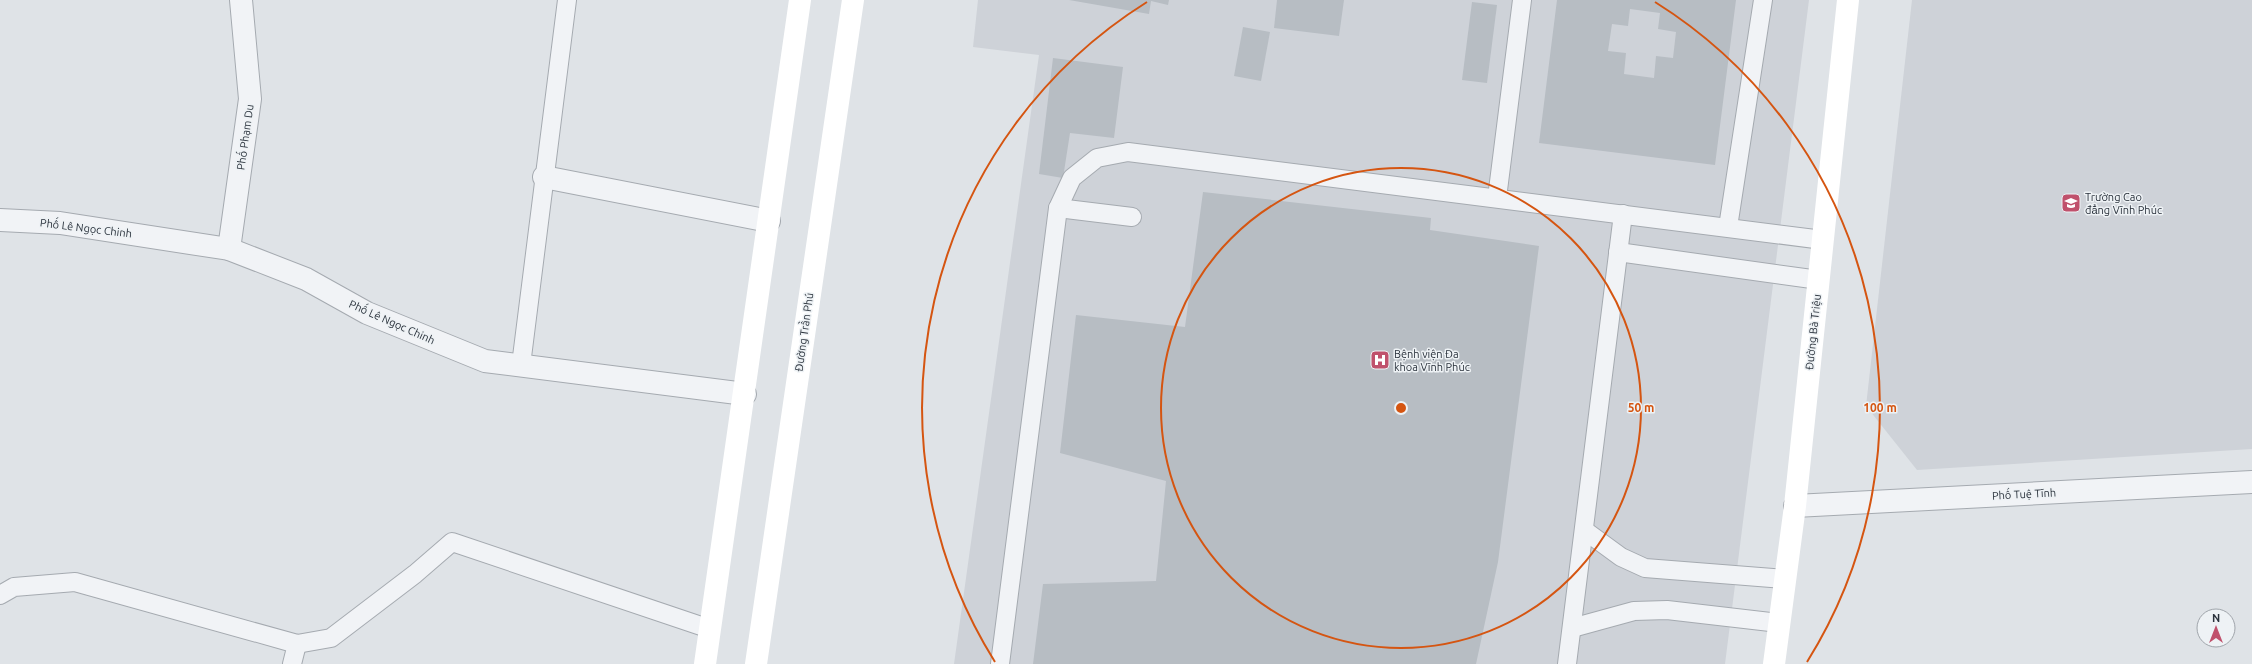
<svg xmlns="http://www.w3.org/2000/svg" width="2252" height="664" font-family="Ubuntu,sans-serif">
  <rect width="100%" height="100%" fill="#dfe3e7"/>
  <g fill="#ced2d8">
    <polygon points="978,0 1809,0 1725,664 954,664 1039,55 973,47"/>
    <polygon points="1912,0 2252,0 2252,449 1917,470 1866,406"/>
  </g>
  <g fill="#b7bdc3" fill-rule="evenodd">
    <polygon points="1069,0 1169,0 1168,5 1151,1 1149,14"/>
    <polygon points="1277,0 1344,0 1339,36 1274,28"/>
    <path d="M 1557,0 L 1736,0 L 1715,165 L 1539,143 ZM 1630,9 L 1660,13 L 1658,29 L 1676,32 L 1673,58 L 1656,56 L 1654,78 L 1624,74 L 1626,53 L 1608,51 L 1612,24 L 1628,26 Z"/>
    <polygon points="1472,2 1497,5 1487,83 1462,80"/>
    <polygon points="1243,27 1270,32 1261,81 1234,76"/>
    <polygon points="1053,58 1123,67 1114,138 1070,133 1063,178 1039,174"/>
    <polygon points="1203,192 1431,218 1430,230 1539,246 1498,562 1476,664 1033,664 1043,584 1156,581 1166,481 1060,453 1076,315 1185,327"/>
  </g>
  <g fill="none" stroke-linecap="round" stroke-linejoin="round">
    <defs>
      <g id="lane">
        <polyline points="1497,198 1522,0"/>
        <polyline points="1058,208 1132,217"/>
        <polyline points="1728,227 1763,0"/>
        <polyline points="1618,252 1819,280"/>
        <polyline points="521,365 567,0"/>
        <polyline points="1584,530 1621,557 1645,568 1785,579"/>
        <polyline points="0,595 14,587 75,582 297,644 331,638 415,574 452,542 710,629"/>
        <polyline points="1572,628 1634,611 1667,610 1779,623"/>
        <polyline points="292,664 297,644"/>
        <polyline points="1000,664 1058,208 1072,178 1097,158 1128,152 1823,240"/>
        <polyline points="1567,664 1623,214"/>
      </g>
      <g id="street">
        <polyline points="544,177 769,221"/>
        <polyline points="0,220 60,223 229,249 306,279 367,313 485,361 745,394"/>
        <polyline points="229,249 250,99 241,0"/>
        <polyline points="1795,506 2252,482"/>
      </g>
    </defs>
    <use href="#lane" stroke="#a5aab0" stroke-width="20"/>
    <use href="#street" stroke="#a5aab0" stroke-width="24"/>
    <use href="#lane" stroke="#f1f3f6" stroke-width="18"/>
    <use href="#street" stroke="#f1f3f6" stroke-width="22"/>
    <g stroke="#fff" stroke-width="22">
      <polyline points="705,664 800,0"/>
      <polyline points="756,664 853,0"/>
      <polyline points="1774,664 1795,506 1848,0"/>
    </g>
  </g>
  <g fill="none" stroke="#d55511" stroke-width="2">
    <circle cx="1401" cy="408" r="240"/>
    <path d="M995 662A479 479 0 0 1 1147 2M1655 2A479 479 0 0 1 1807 662"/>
  </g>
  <defs>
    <symbol id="university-square" viewBox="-11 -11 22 22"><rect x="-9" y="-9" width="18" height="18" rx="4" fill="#c0516c" stroke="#eef2f5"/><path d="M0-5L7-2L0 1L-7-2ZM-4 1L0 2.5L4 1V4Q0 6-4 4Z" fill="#fff"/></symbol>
    <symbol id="hospital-square" viewBox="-11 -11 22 22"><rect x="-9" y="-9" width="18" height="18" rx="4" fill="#c0516c" stroke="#eef2f5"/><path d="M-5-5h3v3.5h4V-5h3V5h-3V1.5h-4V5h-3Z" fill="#fff"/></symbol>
  </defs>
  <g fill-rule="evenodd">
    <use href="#university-square" x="2060" y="192" width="22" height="22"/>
    <use href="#hospital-square" x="1369" y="349" width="22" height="22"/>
  </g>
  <g text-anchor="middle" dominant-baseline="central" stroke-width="3" stroke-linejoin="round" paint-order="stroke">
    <g font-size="11" fill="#2a323c" stroke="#eef2f5">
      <text transform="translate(245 137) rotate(-82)">Phố Phạm Du</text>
      <text transform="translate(86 228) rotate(7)">Phố Lê Ngọc Chinh</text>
      <text transform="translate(392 322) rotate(24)">Phố Lê Ngọc Chinh</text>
      <text transform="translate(804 332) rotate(-82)">Đường Trần Phú</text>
      <text transform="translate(1813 332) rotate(-84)">Đường Bà Triệu</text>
      <text transform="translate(2024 494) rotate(-3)">Phố Tuệ Tĩnh</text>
    </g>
    <g font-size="11" fill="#2a323c" stroke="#eef2f5" text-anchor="start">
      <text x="2085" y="197">Trường Cao<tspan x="2085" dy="13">đẳng Vĩnh Phúc</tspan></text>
      <text x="1394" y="354">Bệnh viện Đa<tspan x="1394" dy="13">khoa Vĩnh Phúc</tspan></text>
    </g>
  </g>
  <circle cx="1401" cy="408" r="6" fill="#d55511" stroke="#eef2f5" stroke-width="2"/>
  <g font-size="12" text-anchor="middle" font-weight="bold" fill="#d55511" stroke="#eef2f5" stroke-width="3" stroke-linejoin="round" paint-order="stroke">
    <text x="1641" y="412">50 m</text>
    <text x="1880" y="412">100 m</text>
  </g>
  <g transform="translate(2216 628)"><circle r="19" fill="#eef2f5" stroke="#a0a5ab"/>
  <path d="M0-3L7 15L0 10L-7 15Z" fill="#c0516c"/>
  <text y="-6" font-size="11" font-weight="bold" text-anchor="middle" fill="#2a323c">N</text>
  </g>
</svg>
